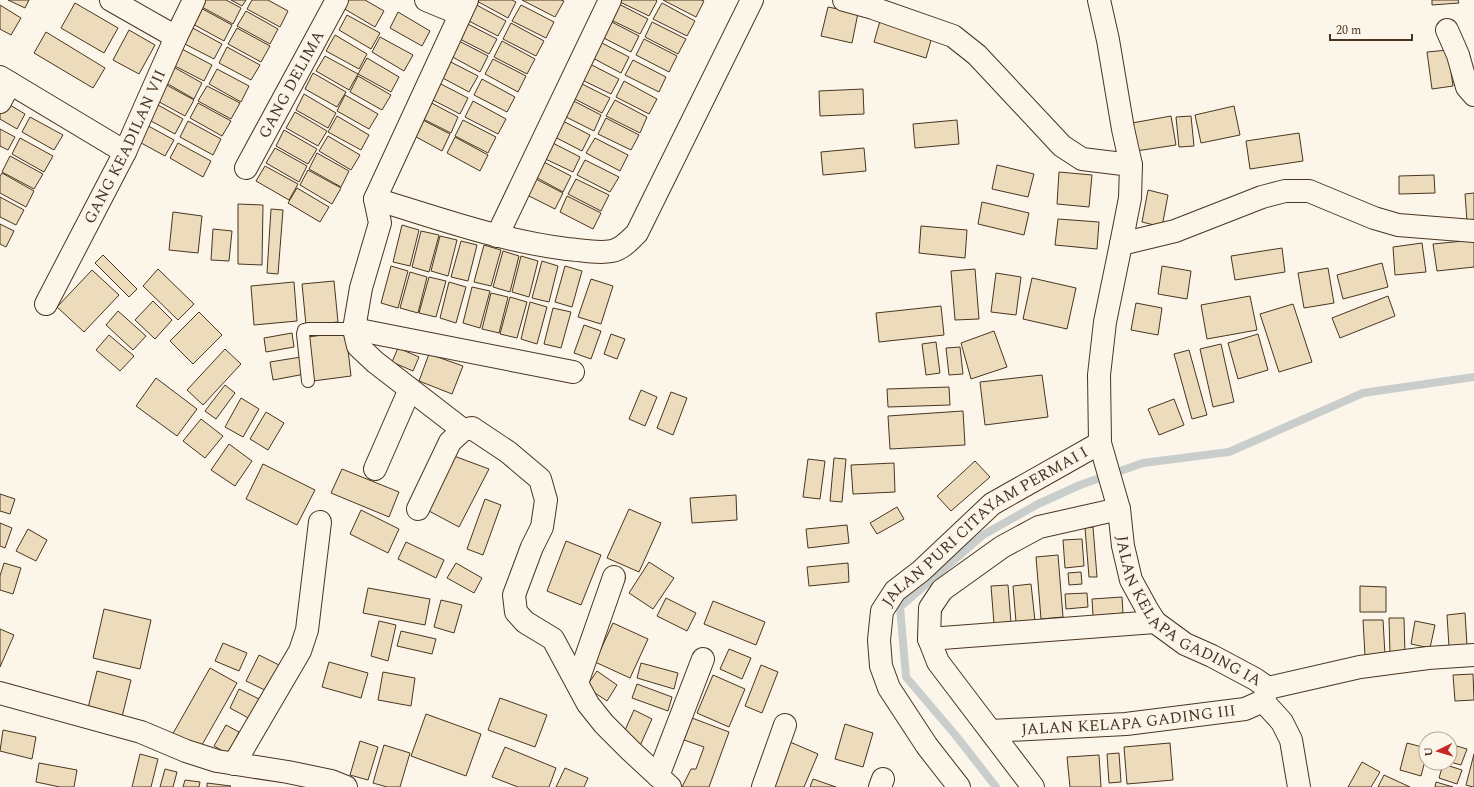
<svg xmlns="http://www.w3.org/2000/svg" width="1474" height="787" font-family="Spectral,serif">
  <rect width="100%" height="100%" fill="#fbf6e9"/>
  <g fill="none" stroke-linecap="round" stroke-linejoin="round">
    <polyline stroke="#c9cecd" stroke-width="8" points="996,787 957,737 906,677 900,607 983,535 1038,504 1080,485 1143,463 1229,452 1363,393 1474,377"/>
  </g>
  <g fill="#ecdcbc" stroke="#4a3520">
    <polygon points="8,0 29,0 25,8"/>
    <polygon points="203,0 226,0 241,8 233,24 200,6"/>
    <polygon points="231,0 246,0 242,6"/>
    <polygon points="252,0 268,0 288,11 280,27 247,9"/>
    <polygon points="348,0 365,0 384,11 375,27 343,8"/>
    <polygon points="475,0 512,0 516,2 508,18"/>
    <polygon points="522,0 561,0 564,1 555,17"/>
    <polygon points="616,0 656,0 657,1 649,16"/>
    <polygon points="663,0 701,0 704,1 696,17"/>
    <polygon points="1432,0 1458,0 1459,3 1432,5"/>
    <polygon points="615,2 648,19 640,34 607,18"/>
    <polygon points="75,3 118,28 104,53 61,28"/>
    <polygon points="473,3 506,21 498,36 465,19"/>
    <polygon points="662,3 695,21 687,36 653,19"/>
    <polygon points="0,5 21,18 11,35 0,29"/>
    <polygon points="521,5 554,22 546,38 512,21"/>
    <polygon points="199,7 232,25 224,41 191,23"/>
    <polygon points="828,7 858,13 852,43 821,36"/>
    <polygon points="246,11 278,29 270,44 237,26"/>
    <polygon points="398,12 430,31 422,46 390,28"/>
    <polygon points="347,15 380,33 371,49 339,30"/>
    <polygon points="606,19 639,36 631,52 598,35"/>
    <polygon points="880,21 932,37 926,58 874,42"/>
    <polygon points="464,22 497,39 489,54 456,37"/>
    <polygon points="652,22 686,39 678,54 645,37"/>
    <polygon points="511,23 544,41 536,56 503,39"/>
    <polygon points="189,26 222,44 214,59 181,42"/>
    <polygon points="237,28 270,46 261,62 228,44"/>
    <polygon points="129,30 155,45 139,74 113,60"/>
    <polygon points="46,32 105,68 93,88 34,53"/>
    <polygon points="335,35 367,54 359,69 326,51"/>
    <polygon points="380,37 413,55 404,71 372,52"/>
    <polygon points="455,39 488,56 480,72 447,54"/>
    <polygon points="644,39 677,56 669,72 636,55"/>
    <polygon points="596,40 629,57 621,73 587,55"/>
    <polygon points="502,41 535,59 527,74 494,57"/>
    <polygon points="227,47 260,65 251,80 219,63"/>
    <polygon points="180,48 212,65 204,81 171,64"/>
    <polygon points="1448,50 1453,86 1432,89 1427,52"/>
    <polygon points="325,56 358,74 349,90 316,71"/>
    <polygon points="367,58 399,77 391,92 358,74"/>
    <polygon points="445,59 478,76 469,92 437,75"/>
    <polygon points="493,59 526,76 518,92 485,74"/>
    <polygon points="633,60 666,77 659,92 625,75"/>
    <polygon points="586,62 619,79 611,94 578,78"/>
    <polygon points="170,65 202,83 194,99 161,80"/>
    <polygon points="217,69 249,86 241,102 209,84"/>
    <polygon points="313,73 346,92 337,107 305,89"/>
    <polygon points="358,76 391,95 382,110 350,92"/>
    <polygon points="482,79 515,97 507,112 474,95"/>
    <polygon points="435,81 468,98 460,114 427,97"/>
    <polygon points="576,81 610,98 602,113 569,96"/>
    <polygon points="624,81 657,99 649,114 616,97"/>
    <polygon points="161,82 194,100 185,116 152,98"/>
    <polygon points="207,86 240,103 231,119 198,101"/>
    <polygon points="863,89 864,114 820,116 819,91"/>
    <polygon points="304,94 336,113 328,128 296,110"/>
    <polygon points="345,95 378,114 369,129 337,111"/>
    <polygon points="568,98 601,115 594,131 560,114"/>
    <polygon points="426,100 458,117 451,133 417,116"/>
    <polygon points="615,100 647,117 640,133 606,116"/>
    <polygon points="151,101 183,119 175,134 142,116"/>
    <polygon points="473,101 506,119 498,134 465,117"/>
    <polygon points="5,102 25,114 17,129 0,119 0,111"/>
    <polygon points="198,103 231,121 222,136 190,118"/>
    <polygon points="1234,106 1240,135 1201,143 1195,115"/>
    <polygon points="295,112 327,131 318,146 286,128"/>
    <polygon points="337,116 369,135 361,150 328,132"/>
    <polygon points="1171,116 1176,145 1136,151 1132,123"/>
    <polygon points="1191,116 1194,146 1179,147 1176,117"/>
    <polygon points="30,117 63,135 54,150 22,132"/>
    <polygon points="417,117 450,134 442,151 409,133"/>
    <polygon points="557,118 590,135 582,151 549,134"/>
    <polygon points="606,118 639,135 631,150 598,134"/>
    <polygon points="463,120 496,137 488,153 455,136"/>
    <polygon points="957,120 959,144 915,148 913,124"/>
    <polygon points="188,121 221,139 213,155 180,137"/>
    <polygon points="141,122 174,140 165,156 132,138"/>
    <polygon points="0,129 15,137 8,150 0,146"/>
    <polygon points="284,130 317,149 308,164 276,146"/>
    <polygon points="1299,133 1303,161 1250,169 1246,141"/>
    <polygon points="328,136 360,155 351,170 319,151"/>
    <polygon points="455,137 488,155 480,171 447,153"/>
    <polygon points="20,138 53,156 44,172 12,154"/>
    <polygon points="595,138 628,155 620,171 586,153"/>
    <polygon points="547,140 580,157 573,172 539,156"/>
    <polygon points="178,143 211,161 203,177 170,158"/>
    <polygon points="275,148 307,166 299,182 266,163"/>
    <polygon points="864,148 866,171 823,175 821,152"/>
    <polygon points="317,153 349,171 341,187 309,169"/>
    <polygon points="10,156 43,174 34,189 2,172"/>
    <polygon points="538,159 571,176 563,192 530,174"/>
    <polygon points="585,160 619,177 610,192 577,175"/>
    <polygon points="997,165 1034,174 1028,197 992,189"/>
    <polygon points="265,166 298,184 289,200 256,181"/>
    <polygon points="308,170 341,188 332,204 300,185"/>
    <polygon points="1059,172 1092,175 1089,207 1057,204"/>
    <polygon points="2,173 34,191 26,207 0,193 0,176"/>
    <polygon points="1434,175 1435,193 1399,194 1399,176"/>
    <polygon points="530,176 563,193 555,209 521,192"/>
    <polygon points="576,179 609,195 601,211 568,194"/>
    <polygon points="297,188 329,207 320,222 288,203"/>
    <polygon points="1148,190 1168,195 1162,227 1142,222"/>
    <polygon points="1474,193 1474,221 1467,221 1465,194"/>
    <polygon points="567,196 601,213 593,229 560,212"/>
    <polygon points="0,197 24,210 16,225 0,217"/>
    <polygon points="982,202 1029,213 1024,235 978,224"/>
    <polygon points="238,204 263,205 262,265 238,264"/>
    <polygon points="271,209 283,210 278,274 267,273"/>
    <polygon points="173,212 202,216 198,253 169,250"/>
    <polygon points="1058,219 1099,222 1097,249 1055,245"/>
    <polygon points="0,224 14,231 6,247 0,244"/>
    <polygon points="402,225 419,230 410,266 393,262"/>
    <polygon points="921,226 967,230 965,258 919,253"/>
    <polygon points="213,229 232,231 229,261 211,260"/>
    <polygon points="421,231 439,235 429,272 412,267"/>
    <polygon points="440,236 457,240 448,276 431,271"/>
    <polygon points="1474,240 1474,267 1437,271 1433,244"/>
    <polygon points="461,241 477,245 468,281 451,277"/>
    <polygon points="1422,243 1426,272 1395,275 1393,247"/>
    <polygon points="484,245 501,250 491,286 474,282"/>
    <polygon points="1282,248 1285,272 1235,280 1231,256"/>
    <polygon points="503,251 519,256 510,292 493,287"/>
    <polygon points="103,255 137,289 129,297 95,263"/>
    <polygon points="521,256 538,261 529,297 512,292"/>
    <polygon points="542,261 558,266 549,302 532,298"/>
    <polygon points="1382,263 1388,287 1343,299 1337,275"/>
    <polygon points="391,266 408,271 398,308 381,303"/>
    <polygon points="565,266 582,271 572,307 555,302"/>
    <polygon points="1162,266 1191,271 1187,299 1158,294"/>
    <polygon points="1328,268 1334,303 1304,308 1298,273"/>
    <polygon points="158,269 194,304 178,320 143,286"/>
    <polygon points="975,269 979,319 955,320 951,271"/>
    <polygon points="92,270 119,295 84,332 57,307"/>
    <polygon points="410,272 427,277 418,313 400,308"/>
    <polygon points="996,273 1021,277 1016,315 991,312"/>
    <polygon points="429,277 446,281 436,317 419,313"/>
    <polygon points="1032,278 1076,288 1067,329 1023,319"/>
    <polygon points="591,279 613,286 601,324 578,317"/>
    <polygon points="334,281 338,322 306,325 302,284"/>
    <polygon points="294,282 297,321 254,325 251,286"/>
    <polygon points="449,282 466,287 456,323 440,318"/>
    <polygon points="472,287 490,291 480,328 463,323"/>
    <polygon points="491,293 508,297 499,333 482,329"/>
    <polygon points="1250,296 1257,330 1207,339 1201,305"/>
    <polygon points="1388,296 1395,316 1340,338 1332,318"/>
    <polygon points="510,297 527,302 517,338 500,334"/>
    <polygon points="153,301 172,320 155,339 135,320"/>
    <polygon points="530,302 547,307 537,344 521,339"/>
    <polygon points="1136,303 1162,308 1158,335 1131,330"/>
    <polygon points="1293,304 1312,362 1279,372 1260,314"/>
    <polygon points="941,306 944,335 879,342 876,313"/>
    <polygon points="553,308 571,312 561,348 544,344"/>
    <polygon points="118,311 146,336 133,350 106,325"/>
    <polygon points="199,312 222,335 193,364 170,341"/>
    <polygon points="584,325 601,331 591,359 574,353"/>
    <polygon points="994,331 1007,367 971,379 961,343"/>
    <polygon points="346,332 351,376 313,381 308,337"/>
    <polygon points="292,333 294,347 266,352 264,338"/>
    <polygon points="611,334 625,339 617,359 604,354"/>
    <polygon points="1258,334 1268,370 1238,379 1228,343"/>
    <polygon points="109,335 134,356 120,371 96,350"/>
    <polygon points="936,342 940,373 926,375 922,344"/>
    <polygon points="1221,344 1234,402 1213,407 1200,349"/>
    <polygon points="960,347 963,374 949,375 946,348"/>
    <polygon points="398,348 419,357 413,371 392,362"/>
    <polygon points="225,349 241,364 203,405 187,390"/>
    <polygon points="1189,350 1207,415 1192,419 1174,354"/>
    <polygon points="429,354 463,366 452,394 419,381"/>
    <polygon points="301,357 305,374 273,380 270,362"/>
    <polygon points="1042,375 1048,417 985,425 980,382"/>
    <polygon points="156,378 197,409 177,436 136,406"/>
    <polygon points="225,385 235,393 216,419 205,411"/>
    <polygon points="949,387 950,405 888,407 887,389"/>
    <polygon points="641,390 657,397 645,426 629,419"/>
    <polygon points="671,392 687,398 673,435 657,428"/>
    <polygon points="241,398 259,409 243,437 225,427"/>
    <polygon points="1174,399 1184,425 1159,435 1148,409"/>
    <polygon points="963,411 965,445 890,449 888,416"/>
    <polygon points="266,412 284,423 268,450 250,439"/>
    <polygon points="201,419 223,436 205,458 183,441"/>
    <polygon points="229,444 252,461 235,486 211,470"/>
    <polygon points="454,456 489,469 459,527 429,511"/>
    <polygon points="834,458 846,459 842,502 830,501"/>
    <polygon points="808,459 825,461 820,499 803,497"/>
    <polygon points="975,461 990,477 951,511 937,496"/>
    <polygon points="894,463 895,492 853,494 851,465"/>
    <polygon points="263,464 315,490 297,525 246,499"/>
    <polygon points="342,469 399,492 389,517 331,493"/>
    <polygon points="0,494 15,499 10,514 0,511"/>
    <polygon points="736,495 737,520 692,523 690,498"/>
    <polygon points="485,499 501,505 483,555 467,549"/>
    <polygon points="897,507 904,519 877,534 870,523"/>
    <polygon points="629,509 661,523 639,572 607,558"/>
    <polygon points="361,510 399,529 388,553 350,534"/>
    <polygon points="0,523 12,528 5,548 0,546"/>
    <polygon points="847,525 849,543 808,548 806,529"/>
    <polygon points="1093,527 1097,577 1089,577 1085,528"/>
    <polygon points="28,529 47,540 36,561 16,551"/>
    <polygon points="1082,539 1084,566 1065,568 1063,540"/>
    <polygon points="566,541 601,555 581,605 547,591"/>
    <polygon points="406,542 444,560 436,578 398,559"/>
    <polygon points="1058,555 1063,617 1041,619 1036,557"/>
    <polygon points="649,562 674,578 653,609 629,593"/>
    <polygon points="4,563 21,568 13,594 0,590 0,576"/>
    <polygon points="456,563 482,578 474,593 447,578"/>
    <polygon points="848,563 849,582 809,586 807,567"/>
    <polygon points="1081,572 1082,584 1069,585 1068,573"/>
    <polygon points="1031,584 1035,621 1016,622 1013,586"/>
    <polygon points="1008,585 1011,623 994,624 991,586"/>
    <polygon points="1360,586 1386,587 1386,612 1360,612"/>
    <polygon points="368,588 430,599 425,625 363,613"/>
    <polygon points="1087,593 1088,607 1066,609 1065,594"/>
    <polygon points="1122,597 1123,613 1093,616 1092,599"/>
    <polygon points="666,598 696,613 687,631 657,616"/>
    <polygon points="441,600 462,605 454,633 434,627"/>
    <polygon points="713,601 765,622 756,645 704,624"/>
    <polygon points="104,609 151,620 140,669 93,658"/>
    <polygon points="1465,613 1467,645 1449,647 1447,615"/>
    <polygon points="1389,618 1404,618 1405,655 1390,655"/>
    <polygon points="1363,620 1383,620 1385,655 1365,656"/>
    <polygon points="379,621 396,625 388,661 371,656"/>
    <polygon points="1415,621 1435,625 1430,648 1411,644"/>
    <polygon points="613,623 648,639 630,678 595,662"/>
    <polygon points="0,629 14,635 0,667"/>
    <polygon points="401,631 436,639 432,654 397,646"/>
    <polygon points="223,643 247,653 239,671 215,661"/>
    <polygon points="729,649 751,658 742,679 720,669"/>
    <polygon points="259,655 283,667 271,693 246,681"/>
    <polygon points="329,662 368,673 361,698 322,687"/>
    <polygon points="641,663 678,673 674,689 637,678"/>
    <polygon points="761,665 778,672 762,713 745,706"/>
    <polygon points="210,668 237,683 198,752 171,737"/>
    <polygon points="97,671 131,680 122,717 88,708"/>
    <polygon points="597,671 617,685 607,701 586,687"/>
    <polygon points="383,672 415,678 411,706 378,700"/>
    <polygon points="1473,674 1474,700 1455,701 1453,675"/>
    <polygon points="713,675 745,689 729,727 697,713"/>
    <polygon points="637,684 672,697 668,711 632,698"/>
    <polygon points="239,689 265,702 254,721 230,708"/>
    <polygon points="500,698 547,715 535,747 488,730"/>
    <polygon points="634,710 652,719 639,748 621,739"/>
    <polygon points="426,714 481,734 466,776 411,756"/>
    <polygon points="692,718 729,732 709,787 682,787 691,769 696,769 704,747 684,740"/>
    <polygon points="845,724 873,733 863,767 835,759"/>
    <polygon points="226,725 239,732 228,754 214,746"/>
    <polygon points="3,730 36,737 32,759 0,751"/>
    <polygon points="360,741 378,747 368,780 350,775"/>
    <polygon points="790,742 818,754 804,787 771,787"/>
    <polygon points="1170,743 1173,780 1127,784 1124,747"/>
    <polygon points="1407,743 1426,748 1426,757 1421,776 1400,770"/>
    <polygon points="384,745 410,753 400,787 387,787 373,783"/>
    <polygon points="1453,745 1467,749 1461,765 1450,762 1450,752"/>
    <polygon points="505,747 556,768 549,787 518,787 492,777"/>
    <polygon points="1119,753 1121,782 1109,783 1107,754"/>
    <polygon points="140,754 158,759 151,787 132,787"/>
    <polygon points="1474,754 1474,787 1473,787 1466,785"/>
    <polygon points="1099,755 1101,787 1070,787 1067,757"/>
    <polygon points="1362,762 1380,772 1371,787 1348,787"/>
    <polygon points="39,763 77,770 74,787 60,787 36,782"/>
    <polygon points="1443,764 1462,770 1457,784 1439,778"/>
    <polygon points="565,768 588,778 584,787 556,787"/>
    <polygon points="165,769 177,772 173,787 160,787"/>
    <polygon points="1384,775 1410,787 1378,787"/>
    <polygon points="813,779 836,787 810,787"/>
    <polygon points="185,780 200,782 199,787 183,787"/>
    <polygon points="1436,782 1453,787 1435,787"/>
    <polygon points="207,783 231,786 230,787 207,787"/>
  </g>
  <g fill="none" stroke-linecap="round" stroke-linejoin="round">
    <defs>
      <polyline id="service" points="308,381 303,334 304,330 308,329 354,329"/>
      <g id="minor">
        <polyline points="111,0 176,37"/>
        <polyline points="426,0 460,14"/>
        <polyline points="844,0 873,8 953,36 977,55 1062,146 1082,159 1131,165"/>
        <path id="s1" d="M 1099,0 L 1108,40 L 1123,129 L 1131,165 L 1130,198 L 1121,244 L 1105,322 L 1099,375 L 1100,443 L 1119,509 L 1123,546 L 1131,580 L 1148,611 L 1155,622 L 1185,644 L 1212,656 L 1255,679 L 1268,688 L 1263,701 L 1282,722 L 1291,740 L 1299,787"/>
        <polyline points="1447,30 1458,55 1467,87 1474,95"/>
        <polyline points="0,77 125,152"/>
        <polyline points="0,102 10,83"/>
        <path id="s2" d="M 246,168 L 337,0"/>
        <path d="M 375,199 C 438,218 501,241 567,249 C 582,250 597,254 612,251 C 622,249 630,240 637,233 L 752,0"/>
        <polyline points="497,236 610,0"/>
        <polyline points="1121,244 1175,231 1262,197 1285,191 1309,191 1374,218 1398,225 1474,231"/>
        <path id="s3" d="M 46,304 L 125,152 L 176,37 L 194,0"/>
        <polyline points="354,329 573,372"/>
        <polyline points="463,430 375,362 358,346 354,329 361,288 380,223 375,199 467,0"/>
        <polyline points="375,469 410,389"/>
        <polyline points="418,509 450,442 463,430 472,428 508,452 540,479 546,500 542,527 532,547 514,595 516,612 525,622 553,639 588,704 604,724 631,751 670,787"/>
        <polyline points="929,639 1155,622"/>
        <polyline points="577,683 614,577"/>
        <polyline points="1268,688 1360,667 1428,658 1474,655"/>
        <polyline points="0,693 141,732 186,751 217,761 288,772 331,781 346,787"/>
        <path id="s4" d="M 991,731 L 1126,724 L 1245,709 L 1263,701"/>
        <polyline points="234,764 300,651 307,630 320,522"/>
        <polyline points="658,776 703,659"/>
        <polyline points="763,787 785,725"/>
        <polyline points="880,787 883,779"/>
        <path id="s5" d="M 959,787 L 927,746 L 889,688 L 881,666 L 879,640 L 882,611 L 895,591 L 921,571 L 992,504 L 1100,443"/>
        <polyline points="1033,787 938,662 929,639 930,608 942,590 1002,547 1039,527 1119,509"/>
      </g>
    </defs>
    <use href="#service" stroke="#4a3520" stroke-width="14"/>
    <use href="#minor" stroke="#4a3520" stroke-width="24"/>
    <use href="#service" stroke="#fbf6e9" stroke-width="12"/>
    <use href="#minor" stroke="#fbf6e9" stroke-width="22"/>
  </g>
  <g text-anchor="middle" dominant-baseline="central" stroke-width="3" stroke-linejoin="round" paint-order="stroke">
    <g font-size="16" fill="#4a3520" stroke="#fbf6e9">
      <text stroke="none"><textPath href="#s2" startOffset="95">GANG DELIMA</textPath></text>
      <text stroke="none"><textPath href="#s3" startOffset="176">GANG KEADILAN VII</textPath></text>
      <text stroke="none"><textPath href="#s5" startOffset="335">JALAN PURI CITAYAM PERMAI I</textPath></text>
      <text stroke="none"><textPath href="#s1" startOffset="652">JALAN KELAPA GADING IA</textPath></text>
      <text stroke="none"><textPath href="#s4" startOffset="138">JALAN KELAPA GADING III</textPath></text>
    </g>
  </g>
  <g transform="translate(1438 751) rotate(265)"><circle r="19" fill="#fbf6e9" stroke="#b4a999"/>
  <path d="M0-3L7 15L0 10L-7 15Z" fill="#c62828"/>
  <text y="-6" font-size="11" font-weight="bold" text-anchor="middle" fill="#4a3520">U</text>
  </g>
  <path d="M1330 34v6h82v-6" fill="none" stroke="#4a3520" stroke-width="2"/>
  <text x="1336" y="34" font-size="12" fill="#4a3520" stroke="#fbf6e9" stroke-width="3" paint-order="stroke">20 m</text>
</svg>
